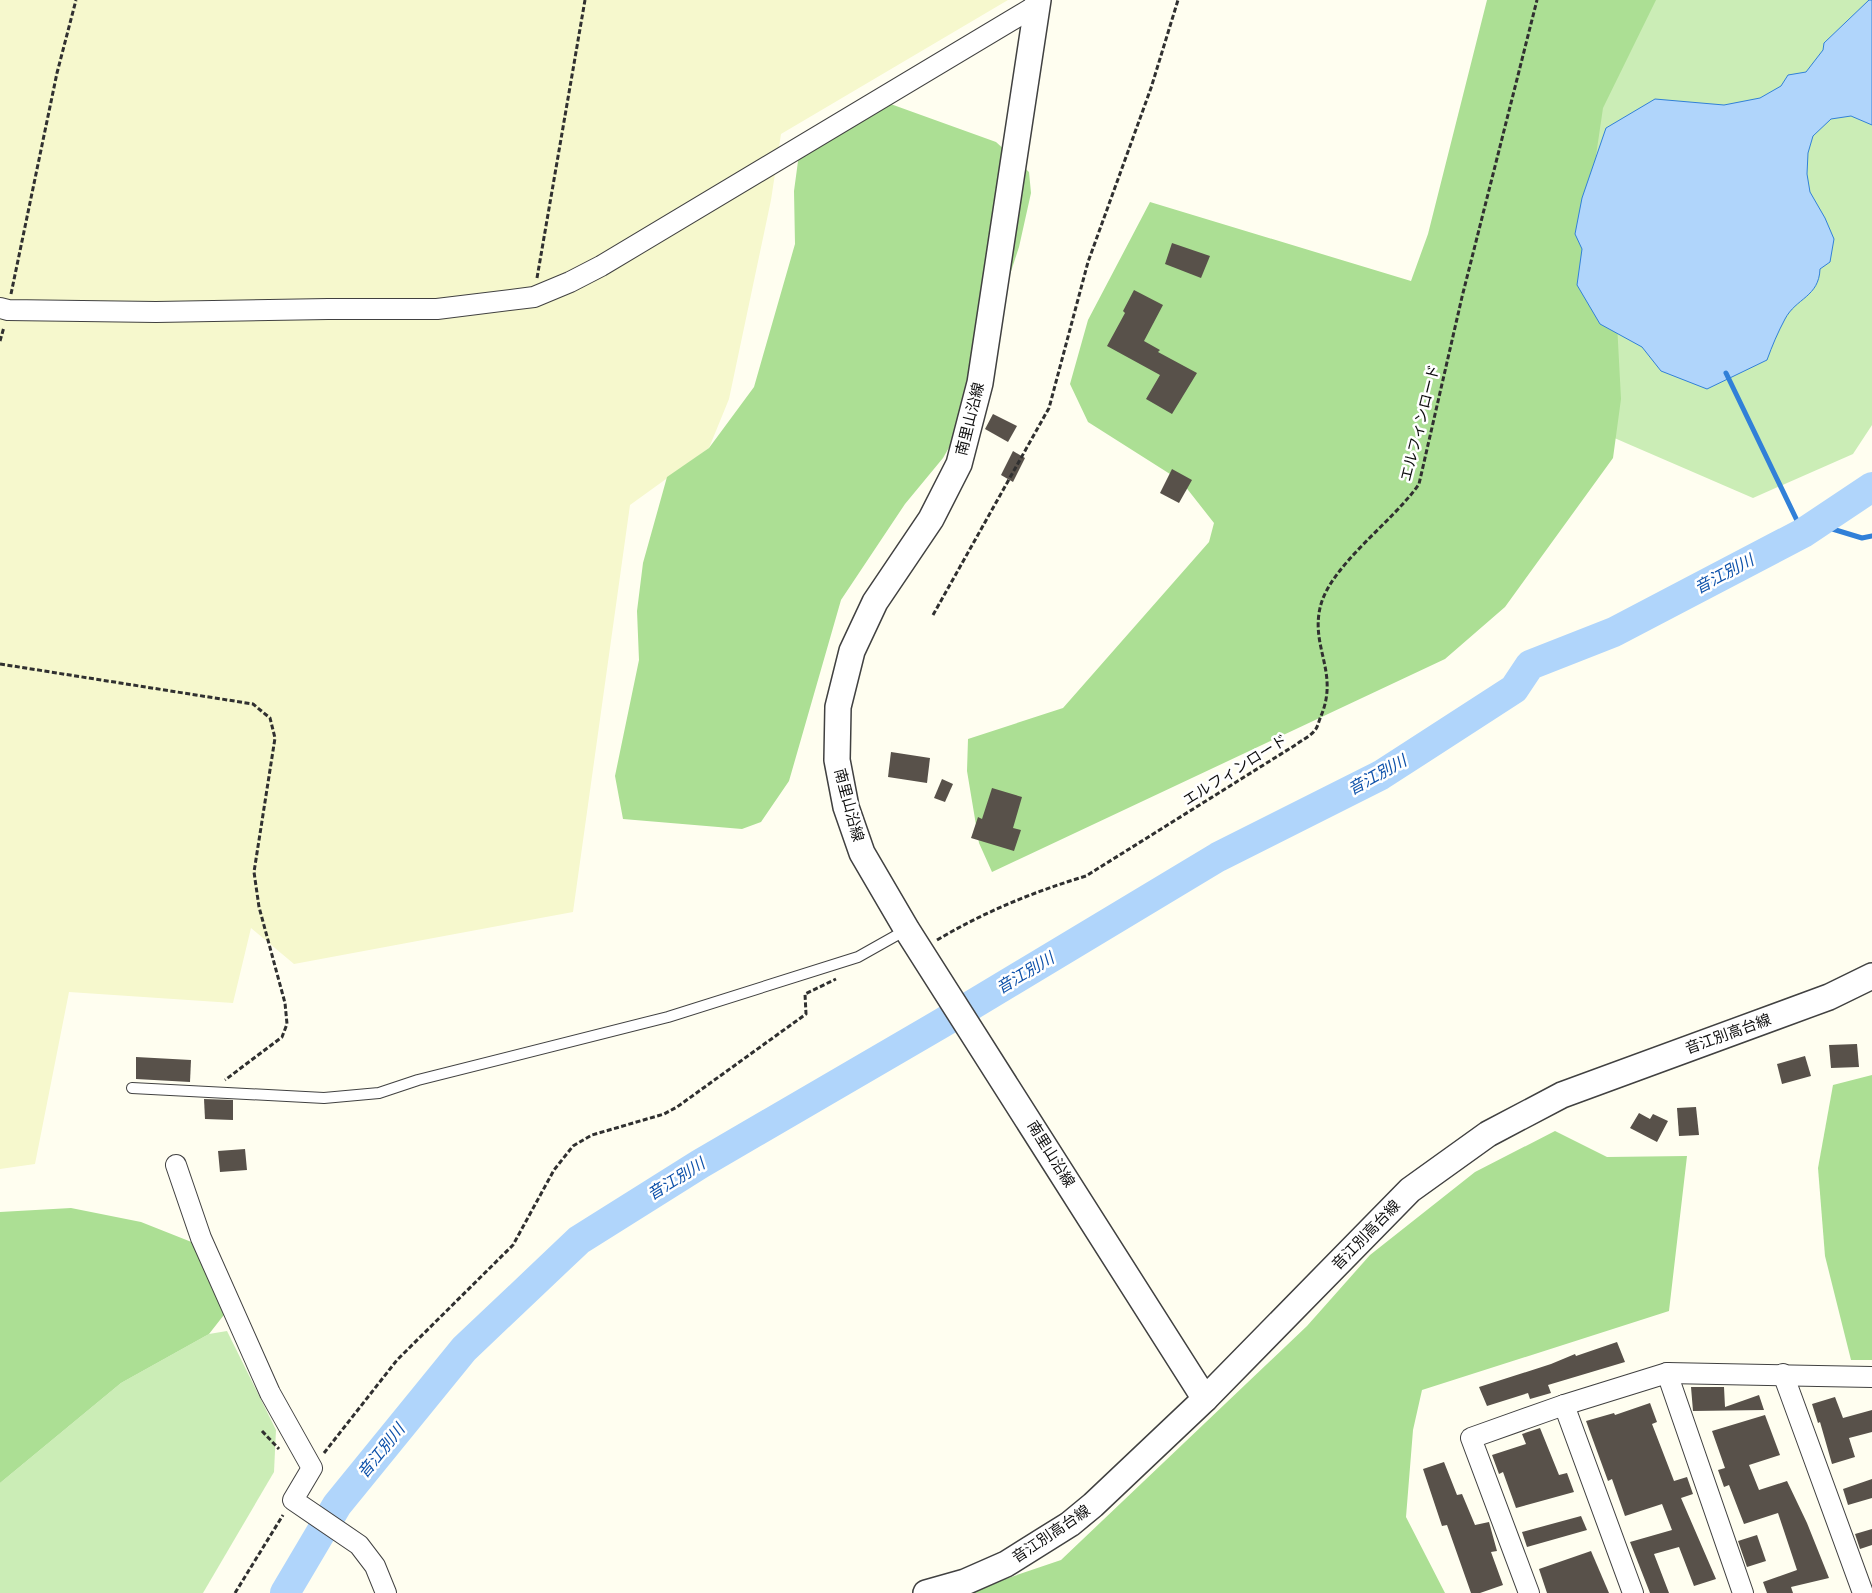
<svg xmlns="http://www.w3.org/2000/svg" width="1872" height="1593" font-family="Bitter,'Noto Sans JP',serif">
  <rect width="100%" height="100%" fill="#fffef0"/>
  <polygon fill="#f6f8cd" points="0,0 1008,0 781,134 771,200 729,399 709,448 630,505 573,912 294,964 251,928 233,1003 69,992 35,1164 0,1169"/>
  <g fill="#cbedb6">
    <polygon points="1557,0 1872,0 1872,425 1853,454 1753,498 1582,424"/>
    <polygon points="227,1331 276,1430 274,1472 203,1593 0,1593 0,1483 121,1383 209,1334"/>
  </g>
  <g fill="#acdf94">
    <polygon points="1487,0 1656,0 1603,108 1592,183 1616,304 1621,399 1613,458 1505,607 1445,659 992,872 979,843 967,771 968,739 1063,708 1209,542 1214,523 1181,481 1088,422 1070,384 1088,320 1150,202 1411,281 1428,234"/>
    <polygon points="885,102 996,142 1029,172 1031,193 1019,247 959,430 943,458 905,504 841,600 789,781 761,822 742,829 623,819 615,776 639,660 637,611 643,563 667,477 709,448 754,387 795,244 794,191 801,139"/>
    <polygon points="1872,1075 1872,1360 1851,1360 1825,1256 1818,1168 1833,1085"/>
    <polygon points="1555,1131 1607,1157 1687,1156 1669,1311 1422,1390 1413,1430 1406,1517 1445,1593 964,1593 1061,1560 1307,1326 1370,1255 1475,1172"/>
    <polygon points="71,1208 141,1222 194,1243 222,1263 236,1291 227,1311 209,1334 121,1383 0,1483 0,1212"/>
  </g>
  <path fill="#b0d5fb" stroke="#3180d8" d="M 1869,0 L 1872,0 L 1872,125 L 1851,116 L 1831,119 L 1813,136 L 1808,153 L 1807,174 L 1810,192 L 1825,218 L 1834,239 L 1830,262 L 1820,269 C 1819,297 1796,298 1785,319 C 1778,332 1772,346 1767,360 L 1707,389 L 1661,371 L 1642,347 L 1600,324 L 1577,285 L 1582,249 L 1575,234 L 1582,198 L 1606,128 L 1655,99 L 1724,105 L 1760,98 L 1781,86 L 1788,75 L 1806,72 L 1823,50 L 1824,43 Z"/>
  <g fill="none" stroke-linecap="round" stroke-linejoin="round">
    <g stroke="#3180d8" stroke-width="5">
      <polyline points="1726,373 1803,533"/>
      <polyline points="1816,524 1862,538 1872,536"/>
    </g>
    <polyline stroke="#b0d5fb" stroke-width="30" points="285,1593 337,1505 464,1349 579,1240 700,1164 942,1023 1218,857 1381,775 1514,689 1530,665 1614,632 1803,533 1872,487"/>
  </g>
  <g fill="#58514a">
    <polygon points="1172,243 1210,256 1201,278 1165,264"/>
    <polygon points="1134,290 1163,305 1144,341 1160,350 1158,352 1197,373 1172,414 1146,399 1160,375 1107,346 1125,313 1123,311"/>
    <polygon points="993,414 1017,426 1008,442 985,429"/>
    <polygon points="1013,451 1025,458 1013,482 1001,475"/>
    <polygon points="1172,469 1192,480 1179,503 1160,493"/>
    <polygon points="891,752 930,758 927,783 888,777"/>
    <polygon points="942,779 953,784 945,802 934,798"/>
    <polygon points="992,788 1022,797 1013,828 1021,830 1014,851 971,838 978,817 982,819"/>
    <polygon points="1857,1044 1859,1067 1831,1068 1829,1045"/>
    <polygon points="1805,1056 1811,1076 1782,1084 1777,1064"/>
    <polygon points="136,1057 191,1060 190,1082 136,1079"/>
    <polygon points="204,1099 233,1100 233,1120 205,1119"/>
    <polygon points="1696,1107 1699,1135 1679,1136 1677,1108"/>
    <polygon points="1639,1113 1650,1119 1653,1114 1668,1121 1657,1142 1630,1128"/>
    <polygon points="245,1149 247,1170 220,1172 218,1151"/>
    <polygon points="1617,1342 1625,1362 1548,1385 1551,1393 1530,1399 1528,1393 1487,1406 1479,1387 1551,1364 1575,1354 1576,1356"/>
    <polygon points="1691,1387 1724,1387 1725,1407 1759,1395 1764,1410 1693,1411"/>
    <polygon points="1835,1397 1843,1418 1872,1410 1872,1432 1849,1438 1855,1457 1832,1464 1820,1422 1818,1423 1812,1404"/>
    <polygon points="1650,1403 1657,1422 1652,1424 1674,1481 1687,1477 1693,1494 1681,1498 1716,1579 1694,1586 1679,1547 1654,1554 1669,1593 1650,1593 1630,1542 1672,1530 1662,1504 1625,1516 1612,1479 1608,1481 1586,1421 1614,1413 1615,1415"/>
    <polygon points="1765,1415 1780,1455 1749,1465 1759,1490 1787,1481 1807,1523 1829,1578 1791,1587 1793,1593 1767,1593 1763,1582 1797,1570 1778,1513 1744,1524 1729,1485 1724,1487 1718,1470 1725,1468 1712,1431"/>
    <polygon points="1540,1428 1559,1475 1567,1473 1574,1492 1516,1508 1503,1472 1499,1474 1492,1455 1526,1444 1522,1434"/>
    <polygon points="1444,1462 1457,1495 1462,1494 1475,1525 1489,1522 1497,1551 1491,1552 1503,1585 1480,1593 1471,1593 1447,1525 1442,1526 1423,1469"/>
    <polygon points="1872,1479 1872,1498 1848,1505 1843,1489"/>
    <polygon points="1581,1516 1587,1530 1527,1547 1522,1532"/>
    <polygon points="1872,1529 1872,1545 1860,1549 1855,1534"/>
    <polygon points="1757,1535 1766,1561 1747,1567 1738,1541"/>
    <polygon points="1591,1551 1609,1593 1547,1593 1539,1569"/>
  </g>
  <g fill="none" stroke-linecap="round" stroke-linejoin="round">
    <defs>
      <polyline id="service" points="132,1088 324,1098 379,1093 418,1080 668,1017 858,957 906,930"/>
      <g id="minor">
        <polyline points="0,308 8,310 156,312 328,309 437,309 534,297 570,282 601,266 1037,5"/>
        <polyline points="176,1165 201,1238 270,1393 312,1468 293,1500 359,1545 375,1566 386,1593"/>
        <polyline points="1667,1373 1743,1593"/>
        <polyline points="1783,1374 1863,1593"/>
        <polyline points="1564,1405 1633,1593"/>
        <polyline points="1529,1593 1471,1438 1564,1405 1667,1373 1872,1377"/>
      </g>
      <g id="tertiary">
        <polyline points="1038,0 980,383 959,464 931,519 875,602 852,651 838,707 837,760 846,807 862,853 907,930 1205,1399"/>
        <polyline points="926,1593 965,1582 1006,1564 1070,1524 1093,1505 1205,1399 1410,1190 1488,1134 1562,1095 1829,997 1872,976"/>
      </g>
    </defs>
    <use href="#service" stroke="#414141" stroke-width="12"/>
    <use href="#minor" stroke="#414141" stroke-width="22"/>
    <use href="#tertiary" stroke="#414141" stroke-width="28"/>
    <g stroke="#303030" stroke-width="3" stroke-dasharray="5 2.5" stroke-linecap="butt">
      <polyline points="537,278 585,0"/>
      <polyline points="11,294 57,73 76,0"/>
      <polyline points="0,341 4,327"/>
      <polyline points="933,615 1049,408 1088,262 1151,88 1178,0"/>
      <polyline points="0,664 253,704 270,718 275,738 254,872 259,907 285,1003 287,1024 282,1037 225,1080"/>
      <path d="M 937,940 C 984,912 1033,892 1086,876 L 1297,744 C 1302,740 1311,736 1315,730 C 1318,727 1319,720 1321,716 C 1339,673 1311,648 1320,608 C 1329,566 1393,522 1419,484 L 1462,297 L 1537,0"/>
      <polyline points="262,1431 279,1449"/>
      <polyline points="324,1453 397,1360 513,1245 554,1170 573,1146 592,1135 664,1114 677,1107 806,1014 805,994 836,979"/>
      <polyline points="235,1593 283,1515"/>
    </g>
    <use href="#service" stroke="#fff" stroke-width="10"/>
    <use href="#minor" stroke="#fff" stroke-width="20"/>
    <use href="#tertiary" stroke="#fff" stroke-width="25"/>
  </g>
  <g text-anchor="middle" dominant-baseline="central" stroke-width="5" stroke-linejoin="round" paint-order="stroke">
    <g font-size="15" fill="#0e0e0e" stroke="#fff">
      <text transform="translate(970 419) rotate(-76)">南里山沿線</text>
      <text transform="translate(1420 423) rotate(-76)">エルフィンロード</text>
      <text transform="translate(1235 770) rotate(-32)">エルフィンロード</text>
      <text transform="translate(849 805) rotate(75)">南里山沿線</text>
      <text transform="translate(1728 1034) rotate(-20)">音江別高台線</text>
      <text transform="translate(1051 1154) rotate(58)">南里山沿線</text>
      <text transform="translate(1366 1235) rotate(-46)">音江別高台線</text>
      <text transform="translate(1051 1534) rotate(-34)">音江別高台線</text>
    </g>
    <g font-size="16" font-style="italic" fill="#0d51aa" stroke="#fff">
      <text transform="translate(1724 574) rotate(-28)">音江別川</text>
      <text transform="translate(1377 775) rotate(-29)">音江別川</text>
      <text transform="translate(1025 973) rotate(-31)">音江別川</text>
      <text transform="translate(676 1179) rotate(-32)">音江別川</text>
      <text transform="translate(381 1451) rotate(-51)">音江別川</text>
    </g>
  </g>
</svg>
